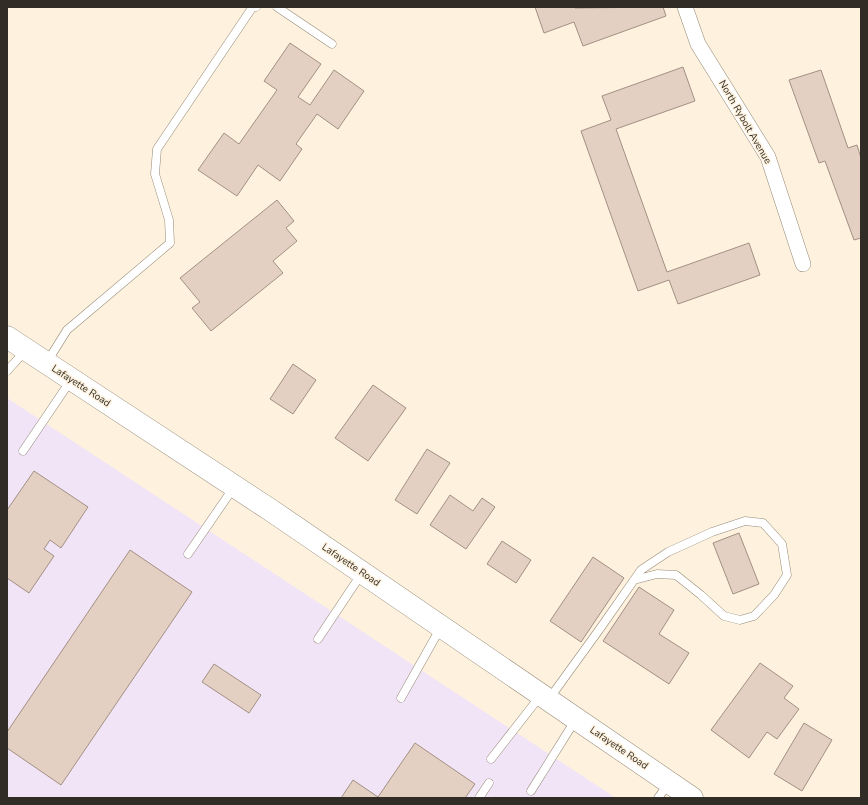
<svg xmlns="http://www.w3.org/2000/svg" width="868" height="805" font-family="'Nunito Sans',sans-serif">
  <rect width="100%" height="100%" fill="#fef2de"/>
  <polygon fill="#f2e4f7" points="7,398 616,798 7,798"/>
  <g fill="#e4d0c2" stroke="#a29083">
    <polygon points="535,7 574,7 575,8 663,7 666,16 583,46 574,22 544,33"/>
    <polygon points="290,43 321,64 298,97 310,105 334,70 364,91 338,129 317,114 296,144 302,149 280,181 258,165 237,196 198,170 224,133 239,144 277,90 264,81"/>
    <polygon points="683,67 695,101 616,129 667,272 749,243 760,275 678,304 669,280 638,291 581,131 611,120 602,96"/>
    <polygon points="821,70 848,148 857,145 861,158 861,238 854,240 825,161 819,163 789,80"/>
    <polygon points="277,200 294,221 286,228 297,241 273,261 283,273 211,331 192,308 200,302 180,278"/>
    <polygon points="293,364 316,380 293,414 270,399"/>
    <polygon points="373,385 406,408 368,461 335,438"/>
    <polygon points="427,449 450,463 417,514 395,500"/>
    <polygon points="34,471 88,507 61,548 50,540 44,549 54,556 29,593 7,578 7,510"/>
    <polygon points="450,495 473,511 482,498 495,507 466,549 430,525"/>
    <polygon points="739,533 759,584 733,594 713,543"/>
    <polygon points="502,541 531,560 516,583 487,564"/>
    <polygon points="130,550 192,592 61,785 7,748 7,732"/>
    <polygon points="593,557 624,578 581,642 550,621"/>
    <polygon points="639,587 674,610 659,634 689,653 669,684 603,641"/>
    <polygon points="760,663 793,686 784,698 799,709 777,739 767,732 749,758 711,730"/>
    <polygon points="214,664 261,695 249,713 202,682"/>
    <polygon points="804,723 832,740 802,791 774,774"/>
    <polygon points="415,743 475,784 465,798 341,798 353,780 378,797"/>
  </g>
  <g fill="none" stroke-linecap="round" stroke-linejoin="round">
    <defs>
      <g id="service">
        <polyline points="277,7 332,44"/>
        <polyline points="47,362 67,330 170,243 169,220 155,174 157,149 252,8 256,7"/>
        <polyline points="7,371 25,351"/>
        <polyline points="23,451 71,380"/>
        <polyline points="188,554 234,487"/>
        <polyline points="318,639 362,573"/>
        <polyline points="401,698 441,627"/>
        <polyline points="549,699 599,630 641,570 668,552 712,532 745,521 763,523 782,544 787,575 774,595 754,616 740,620 724,616 701,595 676,575 657,574 634,580"/>
        <polyline points="491,759 541,695"/>
        <polyline points="531,791 576,719"/>
        <polyline points="479,798 489,783"/>
        <polyline points="658,798 669,783"/>
      </g>
      <polyline id="minor" points="685,7 698,44 768,157 803,264"/>
      <polyline id="primary" points="7,337 272,511 692,798"/>
    </defs>
    <use href="#service" stroke="#948977" stroke-width="9"/>
    <use href="#minor" stroke="#948977" stroke-width="16"/>
    <use href="#primary" stroke="#948977" stroke-width="23"/>
    <use href="#service" stroke="#fff" stroke-width="8"/>
    <use href="#minor" stroke="#fff" stroke-width="15"/>
    <use href="#primary" stroke="#fff" stroke-width="22"/>
  </g>
  <g text-anchor="middle" dominant-baseline="central" stroke-width="3" stroke-linejoin="round" paint-order="stroke">
    <g font-size="10" fill="#312c25" stroke="#fef2de">
      <text transform="translate(745 122) rotate(60)">North Rybolt Avenue</text>
      <text transform="translate(81 386) rotate(33)">Lafayette Road</text>
      <text transform="translate(351 565) rotate(34)">Lafayette Road</text>
      <text transform="translate(619 748) rotate(34)">Lafayette Road</text>
    </g>
  </g>
  <rect width="868" height="805" fill="none" stroke="#312c25" stroke-width="16"/>
</svg>
